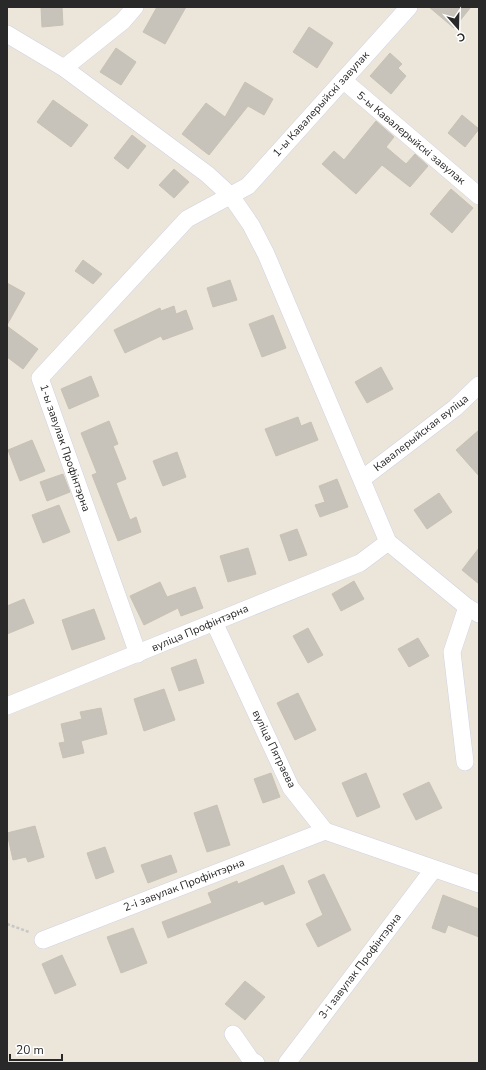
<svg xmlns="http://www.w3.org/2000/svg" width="486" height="1070" font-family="'Nunito Sans',sans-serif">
  <rect width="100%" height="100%" fill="#ece6da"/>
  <g fill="#c7c3ba" stroke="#c7c2b4">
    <polygon points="41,7 62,7 63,25 42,27"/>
    <polygon points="157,7 186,7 165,44 143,32"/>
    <polygon points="429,7 471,7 454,28"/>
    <polygon points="309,27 333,43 317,68 293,52"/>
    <polygon points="116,48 136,62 121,85 100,72"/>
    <polygon points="390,53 402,64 398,68 406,76 391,94 370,76"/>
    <polygon points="245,82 273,99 264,115 248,106 209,155 182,134 206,103 225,117"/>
    <polygon points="53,100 88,125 71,147 37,122"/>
    <polygon points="462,115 479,129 465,147 448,133"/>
    <polygon points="376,121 394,137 386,147 406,164 415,154 428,166 410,187 382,165 356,194 322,164 334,151 344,160"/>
    <polygon points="132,135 146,146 128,169 114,158"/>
    <polygon points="174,169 189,182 174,198 159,185"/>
    <polygon points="451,189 473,208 452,233 430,214"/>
    <polygon points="83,260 102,274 93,284 75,271"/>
    <polygon points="230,280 237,300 213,307 207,288"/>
    <polygon points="7,283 25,293 7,325"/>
    <polygon points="174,306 176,314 186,310 193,329 163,340 161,336 125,353 114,330 160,308 161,311"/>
    <polygon points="273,315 286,348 262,357 249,324"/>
    <polygon points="7,326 38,349 23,369 7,357"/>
    <polygon points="381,367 393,389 367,403 355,382"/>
    <polygon points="91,376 99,396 69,409 61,389"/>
    <polygon points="298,417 301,426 311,422 318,440 276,456 265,429"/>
    <polygon points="109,421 118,444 113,446 126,479 116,483 130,520 136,517 141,532 118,541 92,475 97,473 81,433"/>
    <polygon points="479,430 479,476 456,450"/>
    <polygon points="32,440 45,471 20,481 8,450"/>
    <polygon points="177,452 186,477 163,486 153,461"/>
    <polygon points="63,474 70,492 47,501 40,482"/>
    <polygon points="337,479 348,507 320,517 315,505 325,502 319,486"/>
    <polygon points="439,493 452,512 427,529 414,510"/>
    <polygon points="59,505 70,532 43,543 32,515"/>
    <polygon points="297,529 307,555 289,561 280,535"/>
    <polygon points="248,548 256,574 228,582 220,556"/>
    <polygon points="479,548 479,584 462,570"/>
    <polygon points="354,581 364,599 341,611 332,594"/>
    <polygon points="160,582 167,597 195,587 203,608 181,616 178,608 144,625 130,596"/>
    <polygon points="24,599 34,623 7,634 7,606"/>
    <polygon points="94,609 105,639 72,650 62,620"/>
    <polygon points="308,628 323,655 308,663 293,636"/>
    <polygon points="418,638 429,656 409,667 398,649"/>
    <polygon points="196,659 204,683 179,691 171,668"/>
    <polygon points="164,689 175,720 144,731 134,699"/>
    <polygon points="298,693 316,730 295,740 277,703"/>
    <polygon points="101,708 107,734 81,741 84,753 63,758 59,743 65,742 61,724 82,719 80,712"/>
    <polygon points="271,773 280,797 263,803 254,779"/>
    <polygon points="366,773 380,807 357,817 342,783"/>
    <polygon points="429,782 442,808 416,820 403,794"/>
    <polygon points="217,805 230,845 207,852 194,813"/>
    <polygon points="35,826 44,857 28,862 26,857 13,860 7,833"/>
    <polygon points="105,847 114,872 96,879 87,853"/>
    <polygon points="171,855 177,872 148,883 141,865"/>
    <polygon points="283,865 295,893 265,905 263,901 168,938 162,922 212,903 208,893 237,881 238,884"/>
    <polygon points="324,874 351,930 318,947 306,924 323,915 308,881"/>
    <polygon points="443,895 479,909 479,937 448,925 445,933 432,928"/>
    <polygon points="133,928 147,963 121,973 107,937"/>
    <polygon points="62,955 76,985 55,994 42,964"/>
    <polygon points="245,981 265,997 245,1020 225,1004"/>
  </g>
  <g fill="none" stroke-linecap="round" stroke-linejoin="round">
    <defs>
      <g id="minor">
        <polyline points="7,34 64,68 207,174 231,196 251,225 266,254 388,542 467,607 479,614"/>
        <polyline points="64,68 123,21 135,7"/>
        <polyline points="343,80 479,196"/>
        <polyline points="362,479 455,408 479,385"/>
        <polyline points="214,622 291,788 325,831 479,884"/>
        <polyline points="138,654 40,378 187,219 248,186 409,7"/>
        <polyline points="7,706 360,563 388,542"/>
        <polyline points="465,762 452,652 467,607"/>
        <polyline points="43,940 325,831"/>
        <polyline points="233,1034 251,1060 256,1063"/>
        <polyline points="287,1063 433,870"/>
      </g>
    </defs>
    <use href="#minor" stroke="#d0d1e3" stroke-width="18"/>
    <polyline stroke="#c7c7c7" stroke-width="2.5" stroke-dasharray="3 2" stroke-linecap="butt" points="7,924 29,932"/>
    <use href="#minor" stroke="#fff" stroke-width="17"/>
  </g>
  <g text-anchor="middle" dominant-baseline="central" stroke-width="3" stroke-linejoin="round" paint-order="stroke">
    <g font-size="11" fill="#292929" stroke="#fff">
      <text transform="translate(321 104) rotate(-48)">1-ы Кавалерыйскі завулак</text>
      <text transform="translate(411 138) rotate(40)">5-ы Кавалерыйскі завулак</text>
      <text transform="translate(421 433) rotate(-38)">Кавалерыйская вуліца</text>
      <text transform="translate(65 448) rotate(71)">1-ы завулак Профінтэрна</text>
      <text transform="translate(200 628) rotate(-23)">вуліца Профінтэрна</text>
      <text transform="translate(274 749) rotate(64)">вуліца Пятраева</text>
      <text transform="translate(184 885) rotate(-21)">2-і завулак Профінтэрна</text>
      <text transform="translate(360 966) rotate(-53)">3-і завулак Профінтэрна</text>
    </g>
  </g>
  <rect width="486" height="1070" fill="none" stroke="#292929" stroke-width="16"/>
  <g transform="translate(458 28) rotate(160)" stroke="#ffffff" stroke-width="3" paint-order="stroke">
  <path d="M0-3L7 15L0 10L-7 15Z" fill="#292929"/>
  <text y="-6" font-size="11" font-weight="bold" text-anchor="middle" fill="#292929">С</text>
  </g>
  <path d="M10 1054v6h52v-6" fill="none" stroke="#292929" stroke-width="2"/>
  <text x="16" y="1054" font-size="12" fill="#292929" stroke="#ffffff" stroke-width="3" paint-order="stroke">20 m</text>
</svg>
